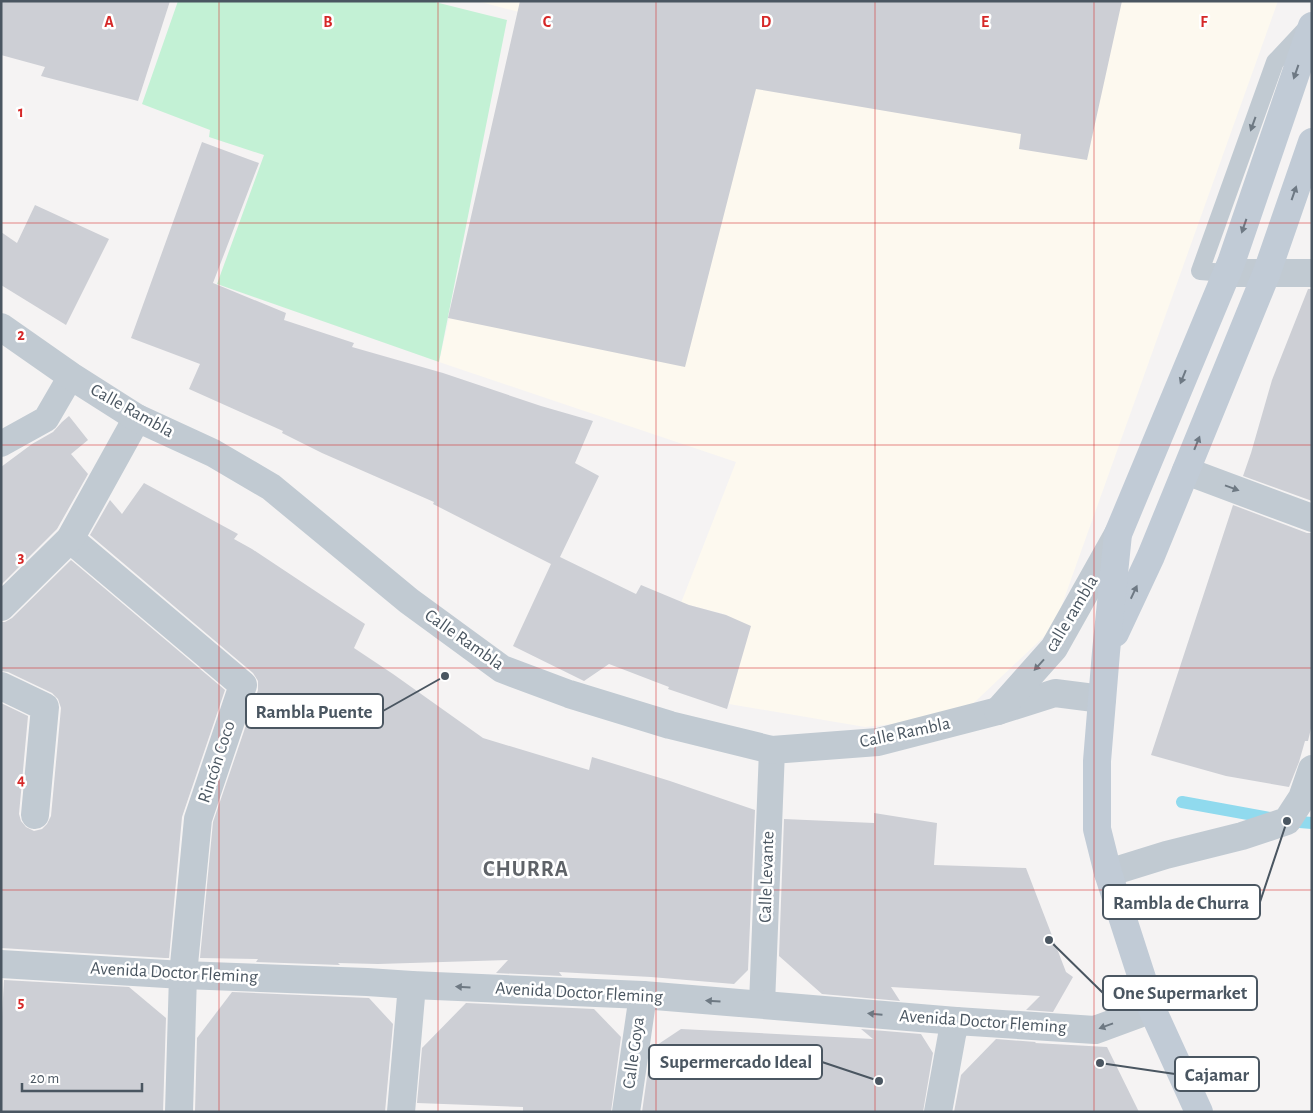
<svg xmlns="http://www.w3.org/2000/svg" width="1313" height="1113" font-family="'Alegreya Sans',sans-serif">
  <rect width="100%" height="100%" fill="#f5f3f3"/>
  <polygon fill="#fdf9ef" points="477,1 1278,1 1054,627 959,717 865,727 729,704 749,626 724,614 681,603 736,462 439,362 519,12"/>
  <polygon fill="#c3f1d5" points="178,1 431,1 507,20 439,362 217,284 264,155 209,137 210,130 142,104"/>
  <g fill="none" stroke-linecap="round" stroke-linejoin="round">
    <polyline stroke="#90daee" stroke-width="12" points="1182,802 1287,821 1312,823"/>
  </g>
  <g fill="#cdcfd5">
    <polygon points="1,1 170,1 138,101 41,76 45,67 1,55"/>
    <polygon points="520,1 1122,1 1087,160 1019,149 1021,134 756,89 685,367 448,318"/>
    <polygon points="202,142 259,163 213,283 286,313 284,320 354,343 352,347 443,373 541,406 593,421 575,463 599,476 560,557 636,594 641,585 689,605 726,615 751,626 727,709 668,689 669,687 609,664 584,681 513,646 551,564 433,504 434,502 322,453 282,433 283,431 189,389 200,364 131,338"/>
    <polygon points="35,205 109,239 66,325 1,285 1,232 17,243"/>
    <polygon points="1308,289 1312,289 1312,501 1243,476 1251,453 1272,380"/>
    <polygon points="69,416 88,440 71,454 88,474 57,529 1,585 1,467 32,444 53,432 62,422"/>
    <polygon points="144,483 238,534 234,539 252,549 365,624 354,648 393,674 483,738 589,770 592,757 670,781 755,810 748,970 734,984 651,977 559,972 562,976 496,973 508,960 378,964 338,963 340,965 256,962 258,959 200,958 213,822 258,690 258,681 253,673 90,535 110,500 122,514"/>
    <polygon points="1233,505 1307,533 1312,533 1312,724 1308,741 1305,741 1299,762 1289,787 1226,776 1151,755"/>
    <polygon points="71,560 225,690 182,817 169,958 165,958 1,948 1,703 28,716 19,814 21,821 26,827 34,831 42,829 47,824 51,816 61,708 58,699 52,693 8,672 1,671 1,622 5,622 12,618"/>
    <polygon points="874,813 937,823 934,865 1026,868 1066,972 1073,977 1053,1012 1026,1010 1040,996 891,987 900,1001 822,994 779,956 784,819 874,823"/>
    <polygon points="4,980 129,987 166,1018 163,1112 1,1112 1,1034"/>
    <polygon points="232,992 369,998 393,1024 385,1112 195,1112 197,1038"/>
    <polygon points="466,1003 594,1009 621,1037 611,1112 523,1112 523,1107 417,1103 422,1048"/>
    <polygon points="681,1029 873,1039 861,1029 921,1034 933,1053 923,1112 642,1112 651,1049"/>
    <polygon points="996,1039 1036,1042 1035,1043 1107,1047 1139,1112 954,1112 961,1075"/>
  </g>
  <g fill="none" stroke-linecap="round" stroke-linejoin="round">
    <polyline stroke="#c1cad2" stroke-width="18" points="1226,273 1200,271 1275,62 1306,29"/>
    <g stroke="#c1cad2" stroke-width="26">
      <polyline points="1,444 46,419 71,376"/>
      <polyline points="762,1004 772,750"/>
    </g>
    <g stroke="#c1cad2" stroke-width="28">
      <polyline points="1226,273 1312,273"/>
      <polyline points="1186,471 1312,518"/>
      <polyline points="70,539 243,685 198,819 183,975 179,1112"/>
      <polyline points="1,607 70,539 137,418"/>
      <polyline points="1,686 45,707 35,815"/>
      <polyline points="1108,873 1166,855 1242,836 1287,821 1302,798 1312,769"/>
      <polyline points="1,964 183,975 367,982 412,985 643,995 956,1021 1095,1030 1152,1009"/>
      <polyline points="401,1112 412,985"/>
      <polyline points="626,1112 643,995"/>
      <polyline points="938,1112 952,1035 956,1021"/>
    </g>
    <g stroke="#c1cad2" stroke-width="28">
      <polyline points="1,327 71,376 137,418 213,453 271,487 409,601 502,669 569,694 670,725 772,750 878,742 998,711 1055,693 1102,699"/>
      <polyline points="998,711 1054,648 1118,534"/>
    </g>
    <g stroke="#c1cbd6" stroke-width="28">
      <polyline points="1115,633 1151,556 1267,272 1312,142"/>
      <polyline points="1199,1112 1152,1009 1108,873 1097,829 1097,761 1106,652 1118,534 1231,263 1312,26"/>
    </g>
  </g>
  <defs><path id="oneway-solid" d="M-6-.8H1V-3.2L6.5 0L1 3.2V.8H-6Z" transform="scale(1.25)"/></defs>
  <g fill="#6e7984">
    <use href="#oneway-solid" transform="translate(1296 72) rotate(109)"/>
    <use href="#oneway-solid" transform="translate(1294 193) rotate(-71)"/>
    <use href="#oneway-solid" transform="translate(1244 226) rotate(109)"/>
    <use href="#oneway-solid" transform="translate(1183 377) rotate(112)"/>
    <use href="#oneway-solid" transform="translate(1197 443) rotate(-68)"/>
    <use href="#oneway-solid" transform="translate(1134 592) rotate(-65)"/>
  </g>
  <g fill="#6e7983">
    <use href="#oneway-solid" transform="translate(1253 124) rotate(110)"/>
    <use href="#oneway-solid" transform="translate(1232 488) rotate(20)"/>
    <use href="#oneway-solid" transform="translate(1039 665) rotate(132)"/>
    <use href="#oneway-solid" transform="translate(463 987) rotate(-177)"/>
    <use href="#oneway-solid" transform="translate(713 1001) rotate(-176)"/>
    <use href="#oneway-solid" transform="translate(875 1014) rotate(-175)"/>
    <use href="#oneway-solid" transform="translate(1106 1026) rotate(160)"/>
  </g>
  <path fill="none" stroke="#d62828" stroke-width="1" stroke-opacity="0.55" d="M 219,1 L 219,1112M 438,1 L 438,1112M 656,1 L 656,1112M 875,1 L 875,1112M 1094,1 L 1094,1112M 1,223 L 1312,223M 1,445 L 1312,445M 1,668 L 1312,668M 1,890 L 1312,890"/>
  <g text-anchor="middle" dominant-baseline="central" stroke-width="5" stroke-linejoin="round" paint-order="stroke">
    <g font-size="18" fill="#4a5661" stroke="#fff">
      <text transform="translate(132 411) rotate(29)">Calle Rambla</text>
      <text transform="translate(1072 614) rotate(-59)">calle rambla</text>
      <text transform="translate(464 640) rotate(35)">Calle Rambla</text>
      <text transform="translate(905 733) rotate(-12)">Calle Rambla</text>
      <text transform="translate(217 762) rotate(-72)">Rincón Coco</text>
      <text transform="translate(767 877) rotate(-88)">Calle Levante</text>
      <text transform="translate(174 973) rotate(3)">Avenida Doctor Fleming</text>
      <text transform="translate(579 993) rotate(3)">Avenida Doctor Fleming</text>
      <text transform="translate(983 1022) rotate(4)">Avenida Doctor Fleming</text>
      <text transform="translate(634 1053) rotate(-82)">Calle Goya</text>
    </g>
    <g font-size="22" font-weight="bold" letter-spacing="1" fill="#5f6368" stroke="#fff">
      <text x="526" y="869">CHURRA</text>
    </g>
  </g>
  <g font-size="16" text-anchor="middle" font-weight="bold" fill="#d62828" stroke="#fff" stroke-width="5" stroke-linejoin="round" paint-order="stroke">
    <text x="109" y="27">A</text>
    <text x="328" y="27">B</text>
    <text x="547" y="27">C</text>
    <text x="766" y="27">D</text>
    <text x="985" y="27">E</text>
    <text x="1204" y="27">F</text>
    <text x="21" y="117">1</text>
    <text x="21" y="340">2</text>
    <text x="21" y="562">3</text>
    <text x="21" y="785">4</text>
    <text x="21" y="1007">5</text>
  </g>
  <path fill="none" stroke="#4a5661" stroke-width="2" d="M445 676L383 711M1287 821L1260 902M1049 940L1103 993M879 1081L822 1062M1100 1063L1175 1074"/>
  <g fill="#4a5661" stroke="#fff" stroke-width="2">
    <circle cx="445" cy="676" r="5"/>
    <circle cx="1287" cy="821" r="5"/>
    <circle cx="1049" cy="940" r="5"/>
    <circle cx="879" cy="1081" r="5"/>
    <circle cx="1100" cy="1063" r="5"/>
  </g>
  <g fill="#fff" stroke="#4a5661" stroke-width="2">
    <rect x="246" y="694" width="137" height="34" rx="5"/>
    <rect x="1103" y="885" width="157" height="34" rx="5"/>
    <rect x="1103" y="976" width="154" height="34" rx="5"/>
    <rect x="649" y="1045" width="173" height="34" rx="5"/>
    <rect x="1175" y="1057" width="84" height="34" rx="5"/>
  </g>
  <g font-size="19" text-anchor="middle" font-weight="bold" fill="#4a5661">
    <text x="314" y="718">Rambla Puente</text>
    <text x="1181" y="909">Rambla de Churra</text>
    <text x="1180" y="999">One Supermarket</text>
    <text x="736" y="1068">Supermercado Ideal</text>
    <text x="1217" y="1081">Cajamar</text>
  </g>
  <rect width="1313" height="1113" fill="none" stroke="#4a5661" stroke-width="5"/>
  <path d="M22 1083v8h120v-8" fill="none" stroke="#4a5661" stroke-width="2.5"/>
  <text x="30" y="1083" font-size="15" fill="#4a5661" stroke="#ffffff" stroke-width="4" paint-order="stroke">20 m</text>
</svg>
